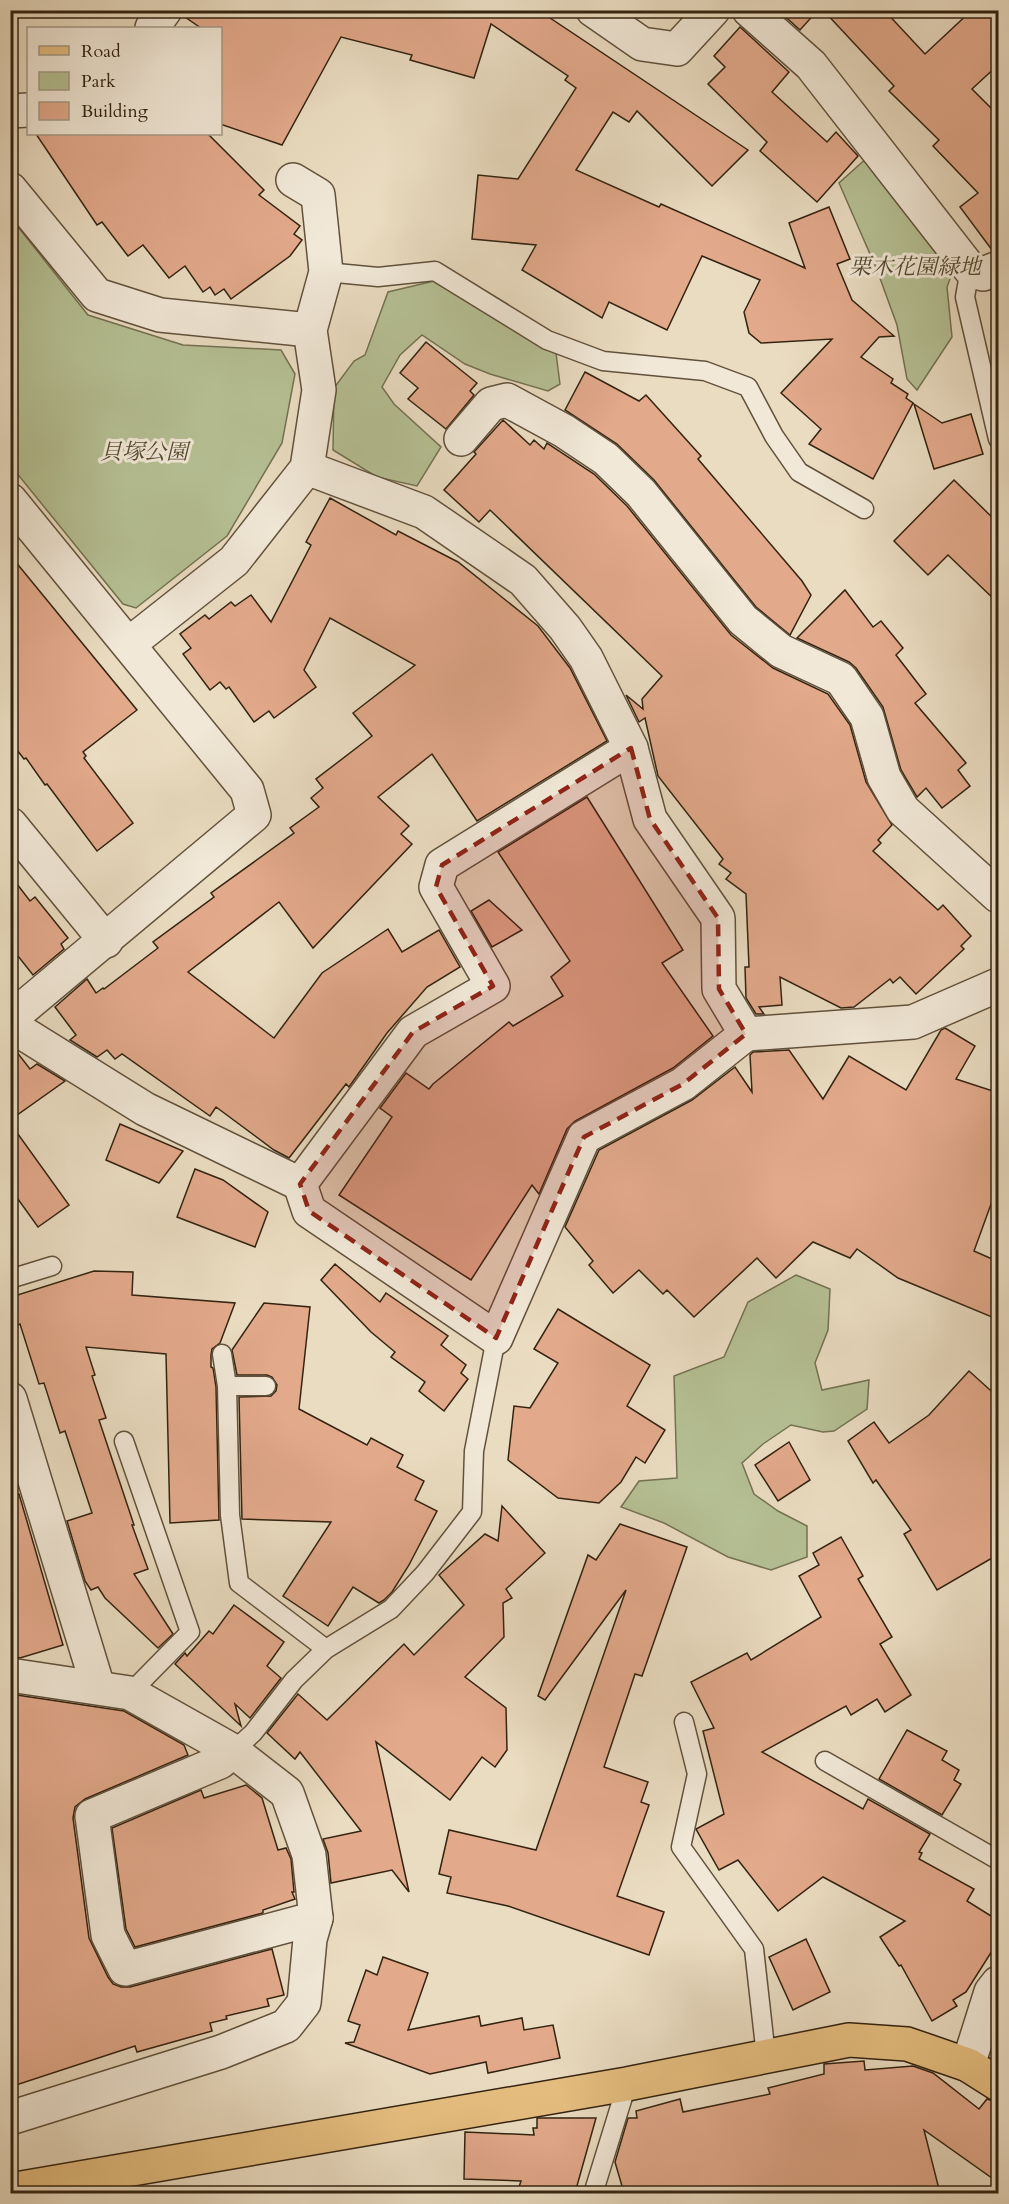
<svg xmlns="http://www.w3.org/2000/svg" width="1009" height="2204" font-family="Cardo,'Noto Serif JP',serif">
  <rect width="100%" height="100%" fill="#eadcc1"/>
  <filter id="stains"><feTurbulence type="fractalNoise" baseFrequency=".00333" numOctaves="4"/><feColorMatrix values="0 0 0 0 .2 0 0 0 0 .09 0 0 0 0 .02 0 0 0 .5 -.17"/></filter>
  <radialGradient id="worn" r=".72"><stop offset=".6" stop-color="#630" stop-opacity="0"/><stop offset="1" stop-color="#630" stop-opacity=".3"/></radialGradient>
  <g fill="#b5c094" stroke="#747252" stroke-width="1.5">
    <polygon points="869,156 957,260 947,287 952,337 917,390 907,379 897,325 877,270 839,183"/>
    <polygon points="11,218 88,315 183,345 281,350 295,374 282,443 227,536 136,608 123,604 11,466"/>
    <polygon points="434,281 524,332 541,346 556,353 560,384 548,391 490,374 465,364 422,335 400,355 382,387 394,404 441,447 417,486 377,477 333,450 334,388 354,361 365,355 388,292"/>
    <polygon points="796,1275 830,1289 828,1330 815,1363 822,1390 869,1380 867,1409 834,1431 823,1432 791,1425 763,1444 742,1463 754,1494 778,1511 807,1526 807,1557 771,1570 728,1557 664,1523 621,1507 639,1481 677,1478 674,1376 724,1357 748,1302"/>
  </g>
  <g fill="#e2a98b" stroke="#332310" stroke-width="1.5">
    <polygon points="184,10 538,10 748,150 712,186 637,111 629,122 613,112 576,170 659,207 661,204 805,268 789,223 829,207 850,259 837,264 852,300 894,336 879,337 861,357 893,379 891,383 908,394 906,398 913,403 873,479 809,444 821,429 781,393 832,339 761,343 749,333 744,312 760,280 702,256 667,330 609,302 602,318 522,270 536,245 472,239 478,175 518,179 576,88 565,80 568,76 491,24 474,78 410,60 412,55 341,37 282,145 220,124 220,28 201,28 182,15"/>
    <polygon points="778,10 818,10 800,30"/>
    <polygon points="823,10 884,10 925,54 972,10 999,10 999,64 972,89 999,116 999,250 992,250 960,207 978,193 933,146 939,140 889,91 894,86"/>
    <polygon points="740,27 789,72 772,92 827,142 836,132 858,156 817,202 760,151 767,142 708,84 725,67 714,56"/>
    <polygon points="36,134 208,134 264,190 259,195 300,226 294,234 302,240 290,256 231,299 224,289 215,295 210,287 203,292 185,266 169,278 143,245 128,256 102,222 97,225"/>
    <polygon points="426,342 477,383 470,391 474,395 446,429 408,399 418,388 400,373"/>
    <polygon points="585,372 639,401 646,395 701,456 698,459 802,581 811,595 790,635 756,607 654,480 617,444 565,410"/>
    <polygon points="914,404 942,423 971,414 983,454 934,469"/>
    <polygon points="503,420 530,445 534,440 544,449 547,443 594,474 627,506 731,635 773,668 828,694 850,725 866,782 892,825 878,840 881,843 873,851 938,910 943,905 971,936 961,946 964,949 916,994 900,977 893,983 890,979 854,1007 841,1008 780,977 782,1005 759,1007 764,1014 756,1014 746,998 745,967 749,967 746,894 726,879 731,873 719,864 723,859 658,776 645,718 639,722 626,695 643,709 642,699 662,676 490,510 479,522 444,490 476,454 474,452"/>
    <polygon points="954,480 999,524 999,604 948,555 928,575 894,541"/>
    <polygon points="330,498 396,535 398,531 458,562 538,626 570,668 607,741 477,821 432,754 378,797 409,826 401,834 412,844 313,948 279,902 188,972 274,1038 322,973 388,929 402,952 439,930 460,967 427,987 387,1033 349,1087 346,1084 289,1158 274,1150 216,1107 210,1116 122,1054 115,1059 107,1050 97,1057 70,1040 76,1035 55,1007 87,979 96,993 103,988 104,989 158,948 153,942 214,897 211,893 294,833 290,828 319,807 311,798 323,788 316,779 372,736 353,713 415,665 330,618 304,670 316,687 274,718 269,711 254,722 229,687 226,689 220,682 210,690 183,654 191,648 180,634 205,615 209,619 231,602 235,606 251,595 271,622 311,545 306,542"/>
    <polygon points="10,555 137,710 83,752 86,756 84,758 133,823 97,851 47,784 45,785 26,758 24,759 10,741"/>
    <polygon points="845,590 873,627 881,621 903,648 896,655 926,694 915,703 966,763 958,770 970,786 942,808 926,788 917,797 901,770 883,707 856,668 849,662 797,638"/>
    <polygon points="587,797 683,950 662,963 713,1036 673,1068 575,1121 567,1129 539,1194 532,1185 471,1280 339,1195 392,1117 380,1108 406,1073 429,1089 433,1084 509,1022 513,1026 563,996 551,977 570,961 498,852"/>
    <polygon points="10,875 30,901 35,897 68,938 61,944 64,949 33,975 10,946"/>
    <polygon points="489,900 522,930 492,947 471,911"/>
    <polygon points="945,1028 975,1046 956,1079 999,1093 999,1182 974,1251 999,1262 999,1320 898,1278 857,1249 850,1258 813,1242 776,1278 757,1258 694,1317 667,1290 663,1294 639,1270 613,1293 589,1265 593,1261 565,1227 599,1150 692,1100 735,1067 752,1092 750,1055 753,1052 789,1050 823,1099 849,1056 906,1090 941,1030"/>
    <polygon points="10,1047 16,1051 30,1069 37,1064 65,1081 10,1120"/>
    <polygon points="10,1123 69,1205 38,1227 10,1188"/>
    <polygon points="120,1124 183,1151 159,1183 106,1160"/>
    <polygon points="195,1169 223,1180 268,1212 255,1247 177,1217"/>
    <polygon points="335,1264 380,1302 386,1293 448,1336 441,1345 466,1365 461,1373 468,1379 444,1411 419,1391 425,1382 391,1357 395,1352 371,1332 321,1280"/>
    <polygon points="94,1271 133,1272 132,1295 235,1303 220,1343 212,1349 211,1355 211,1367 213,1368 216,1387 219,1520 170,1523 166,1354 86,1347 95,1375 92,1376 106,1418 99,1420 134,1525 132,1525 148,1569 134,1574 173,1634 158,1648 105,1598 98,1587 91,1590 85,1581 67,1521 92,1513 65,1431 60,1433 44,1383 39,1384 20,1324 16,1326 11,1310 11,1297"/>
    <polygon points="264,1303 310,1307 299,1409 367,1445 371,1438 403,1455 397,1467 424,1481 415,1500 437,1511 409,1565 392,1592 384,1600 379,1603 353,1587 328,1626 283,1596 331,1522 242,1519 239,1397 271,1396 276,1391 277,1385 272,1377 267,1375 237,1375 232,1350"/>
    <polygon points="558,1309 650,1365 627,1406 665,1430 645,1463 636,1457 621,1482 599,1503 558,1498 508,1460 514,1406 530,1408 558,1363 534,1349"/>
    <polygon points="969,1371 999,1398 999,1554 937,1590 904,1534 911,1530 876,1480 873,1483 848,1441 874,1422 889,1443 929,1415"/>
    <polygon points="789,1442 810,1480 778,1501 755,1465"/>
    <polygon points="19,1494 63,1645 20,1658 16,1657 10,1637 10,1495"/>
    <polygon points="502,1506 545,1553 506,1589 512,1598 503,1603 504,1637 465,1677 506,1708 507,1750 495,1767 482,1757 450,1800 376,1742 409,1892 392,1870 331,1883 328,1853 323,1839 361,1831 300,1752 295,1759 267,1733 298,1694 327,1720 404,1644 414,1655 464,1605 439,1575 485,1534 498,1541"/>
    <polygon points="620,1524 687,1547 642,1676 635,1674 604,1767 648,1782 641,1802 649,1805 617,1896 664,1912 649,1955 508,1906 447,1893 451,1877 439,1874 449,1830 536,1850 626,1590 545,1700 538,1696 588,1555 596,1560"/>
    <polygon points="841,1537 863,1576 858,1579 892,1637 880,1644 911,1695 885,1712 877,1699 851,1715 846,1706 762,1752 863,1809 868,1799 930,1834 919,1852 922,1853 919,1859 974,1889 967,1901 999,1921 999,1940 966,1992 953,2000 957,2006 932,2021 901,1965 899,1966 880,1937 905,1921 823,1877 778,1911 738,1860 719,1870 696,1829 724,1814 703,1731 714,1728 691,1682 747,1653 751,1660 821,1617 799,1576 819,1565 813,1553"/>
    <polygon points="234,1605 284,1642 267,1666 281,1678 250,1718 235,1704 241,1726 175,1664 185,1653 187,1656 209,1631 213,1634"/>
    <polygon points="10,1694 124,1711 184,1745 188,1755 85,1799 75,1807 73,1818 89,1938 108,1977 113,1984 121,1987 130,1987 272,1949 284,1995 267,1999 269,2006 226,2016 227,2019 210,2023 212,2031 137,2052 135,2046 10,2087"/>
    <polygon points="907,1730 947,1751 942,1760 959,1770 954,1780 961,1784 942,1815 879,1779"/>
    <polygon points="246,1785 262,1798 278,1850 286,1848 291,1859 294,1892 292,1892 295,1899 263,1910 263,1913 135,1947 126,1929 112,1828 201,1790 204,1798"/>
    <polygon points="806,1939 830,1992 793,2010 769,1957"/>
    <polygon points="383,1957 428,1973 408,2030 479,2016 481,2026 522,2018 524,2030 553,2025 560,2058 488,2073 486,2062 430,2074 345,2043 354,2042 360,2025 348,2021 366,1970 377,1975"/>
    <polygon points="864,2061 865,2070 913,2066 933,2073 979,2109 987,2099 999,2103 999,2183 924,2130 940,2193 624,2193 615,2162 628,2118 637,2118 636,2111 680,2099 683,2112 770,2094 768,2088 824,2074 824,2064"/>
    <polygon points="537,2118 596,2118 575,2193 517,2193 521,2181 464,2179 465,2132 534,2135 533,2128 537,2128"/>
  </g>
  <g fill="none" stroke-linecap="round" stroke-linejoin="round">
    <defs>
      <g id="lane">
        <polyline points="970,269 965,297 998,439"/>
        <polyline points="326,272 378,277 435,271 547,340 603,361 705,371 748,387 774,436 799,472 864,509"/>
        <polyline points="10,1282 13,1278 52,1266"/>
        <polyline points="222,1354 227,1386 230,1515 239,1583 326,1649"/>
        <polyline points="227,1386 266,1386"/>
        <polyline points="124,1441 190,1632 130,1693"/>
        <polyline points="684,1722 697,1774 681,1847 754,1949 766,2056"/>
        <polyline points="233,1751 253,1733 294,1680 326,1649 391,1609 425,1573 472,1512 474,1451 496,1338"/>
        <polyline points="825,1761 998,1860"/>
        <polyline points="593,2194 627,2084"/>
      </g>
      <g id="street">
        <polyline points="593,10 642,44 677,49 713,10"/>
        <polyline points="749,10 811,65 970,269 983,274 998,268"/>
        <polyline points="152,28 165,10"/>
        <polyline points="10,111 28,110"/>
        <polyline points="10,189 97,295 160,315 310,330"/>
        <polyline points="461,439 491,404 507,400 564,431 606,459 641,493 743,620 781,651 841,679 867,717 884,777 903,810 998,896"/>
        <polyline points="10,500 247,790 254,815 10,1019"/>
        <polyline points="129,644 234,561 307,468 319,390 310,330 326,272 318,195 293,180"/>
        <polyline points="10,824 106,941"/>
        <polyline points="10,1025 145,1109 300,1184 309,1211 496,1338 584,1137 683,1084 746,1034 719,989 718,918 650,819 631,748 586,658 565,628 523,580 424,512 307,468"/>
        <polyline points="746,1034 913,1022 998,985"/>
        <polyline points="300,1184 413,1032 493,986 436,887 442,865 631,748"/>
        <polyline points="10,1399 98,1687"/>
        <polyline points="10,1675 130,1693 233,1751 287,1793 309,1855 316,1918 310,1939 304,2003 286,2026 221,2052 10,2118"/>
        <polyline points="233,1751 220,1762 92,1816 108,1935 125,1969 316,1918"/>
        <polyline points="968,2065 991,1992 998,1983"/>
      </g>
      <polyline id="primary" points="10,2190 627,2084 849,2040 907,2044 968,2065 998,2084"/>
    </defs>
    <use href="#lane" stroke="#61513c" stroke-width="21"/>
    <use href="#street" stroke="#61513c" stroke-width="36"/>
    <use href="#primary" stroke="#332310" stroke-width="36"/>
    <use href="#lane" stroke="#f1e8d7" stroke-width="18"/>
    <use href="#street" stroke="#f1e8d7" stroke-width="33"/>
    <use href="#primary" stroke="#e5be80" stroke-width="33"/>
  </g>
  <path fill="#8f2418" fill-opacity="0.2" stroke="#8f2418" stroke-width="4.5" stroke-dasharray="12 8" stroke-linejoin="round" d="M 631,748 L 650,819 L 718,918 L 719,989 L 746,1034 L 683,1084 L 584,1137 L 496,1338 L 309,1211 L 300,1184 L 413,1032 L 493,986 L 436,887 L 442,865 Z"/>
  <g text-anchor="middle" dominant-baseline="central" stroke-width="6" stroke-linejoin="round" paint-order="stroke">
    <g font-size="22" font-style="italic" fill="#544a31" stroke="#f1e8d7">
      <text x="915" y="267">栗木花園緑地</text>
      <text x="144" y="452">貝塚公園</text>
    </g>
  </g>
  <rect width="1009" height="2204" fill="none" stroke="#eadcc1" stroke-width="36"/>
  <rect x="12" y="12" width="985" height="2180" fill="none" stroke="#332310" stroke-width="3"/>
  <rect x="18" y="18" width="973" height="2168" fill="none" stroke="#332310" stroke-width="1.5"/>
  <rect x="27" y="27" width="195" height="108" fill="#f1e8d7" stroke="#a59987" stroke-width="1.5"/>
  <rect x="39" y="46" width="30" height="9" fill="#e5be80" stroke="#a59987" stroke-width="1.5"/>
  <text x="81" y="57" font-size="18" fill="#332310">Road</text>
  <rect x="39" y="72" width="30" height="18" fill="#b5c094" stroke="#a59987" stroke-width="1.5"/>
  <text x="81" y="87" font-size="18" fill="#332310">Park</text>
  <rect x="39" y="102" width="30" height="18" fill="#e2a98b" stroke="#a59987" stroke-width="1.5"/>
  <text x="81" y="117" font-size="18" fill="#332310">Building</text>
  <rect width="100%" height="100%" filter="url(#stains)"/>
  <rect width="100%" height="100%" fill="url(#worn)"/>
</svg>
